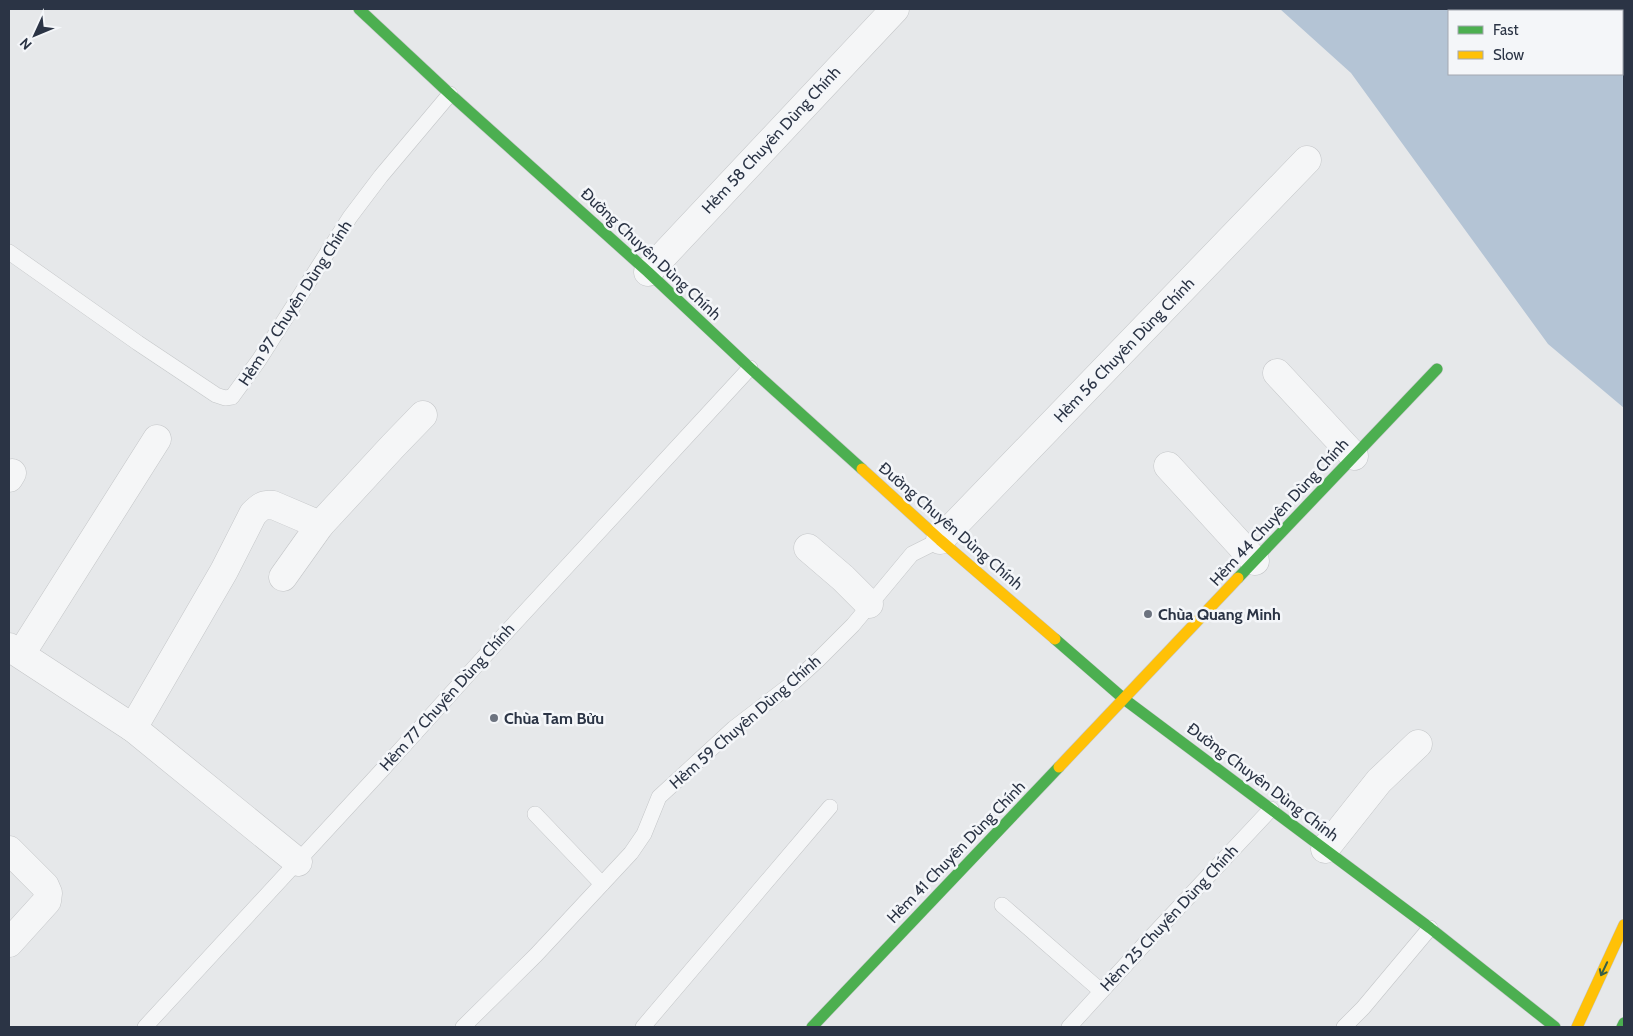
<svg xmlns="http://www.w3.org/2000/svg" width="1633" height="1036" font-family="Cabin,sans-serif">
  <rect width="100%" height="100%" fill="#e6e8ea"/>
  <path fill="#b4c4d5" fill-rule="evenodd" d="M 1280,9 L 1624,9 L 1624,408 L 1548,344 L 1351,73 ZM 1449,11 L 1622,11 L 1622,74 L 1449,74 Z"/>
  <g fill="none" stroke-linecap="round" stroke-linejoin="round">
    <defs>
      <g id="lane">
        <polyline points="9,252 138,343 216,395 225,398 232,397 259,360 350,217 381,176 450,94"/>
        <polyline points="535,814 602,884"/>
        <polyline points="1002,905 1101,991"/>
        <polyline points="145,1027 382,770 501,638 750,368"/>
        <polyline points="463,1027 536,955 631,853 644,834 659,797 734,728 794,682 819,659 853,625 912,554 940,540"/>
        <polyline points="643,1027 830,807"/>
        <polyline points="1069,1027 1151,937 1271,809"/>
        <polyline points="1344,1027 1363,1008 1430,928"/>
      </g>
      <g id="street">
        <polyline points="648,272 895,9"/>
        <polyline points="1277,373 1354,456"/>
        <polyline points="1168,466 1255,561"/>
        <polyline points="9,478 12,473"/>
        <polyline points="940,540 1307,160"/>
        <polyline points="808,548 843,578 869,604"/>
        <polyline points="283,577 320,525"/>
        <polyline points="9,647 133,728 298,862"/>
        <polyline points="21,654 157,439"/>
        <path d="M 133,728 L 224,571 L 253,514 C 260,507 263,504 273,505 L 320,525 L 393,446 L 423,415"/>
        <polyline points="1325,849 1379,781 1418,744"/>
        <polyline points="9,850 45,886 48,893 47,901 9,943"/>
      </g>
      <g id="fast">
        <polyline points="359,9 450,94 648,272 750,368 862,469"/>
        <polyline points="1238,578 1437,369"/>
        <polyline points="1055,639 1124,699 1430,928 1555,1027"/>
        <polyline points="812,1027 1059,767"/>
        <polyline points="1622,1027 1624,1023"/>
      </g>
      <g id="slow">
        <polyline points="862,469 940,540 1055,639"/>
        <polyline points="1059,767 1238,578"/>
        <polyline points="1577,1027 1624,925"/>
      </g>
    </defs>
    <use href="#lane" stroke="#c4c6c8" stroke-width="16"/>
    <use href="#street" stroke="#c4c6c8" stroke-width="29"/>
    <use href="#fast" stroke="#c4c6c8" stroke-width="12"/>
    <use href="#slow" stroke="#c4c6c8" stroke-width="12"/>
    <use href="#lane" stroke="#f5f6f7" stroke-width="15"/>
    <use href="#street" stroke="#f5f6f7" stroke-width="28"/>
    <use href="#fast" stroke="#4caf50" stroke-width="11"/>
    <use href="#slow" stroke="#ffc107" stroke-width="11"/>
  </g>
  <defs><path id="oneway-shaft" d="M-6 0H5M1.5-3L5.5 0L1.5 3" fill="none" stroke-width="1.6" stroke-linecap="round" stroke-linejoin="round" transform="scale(1.25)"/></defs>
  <use stroke="#375f49" href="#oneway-shaft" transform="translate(1604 969) rotate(115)"/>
  <g fill="#6c737f" stroke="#f4f6f9" stroke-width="2">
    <circle cx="1148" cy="614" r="5"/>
    <circle cx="494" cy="718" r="5"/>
  </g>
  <g text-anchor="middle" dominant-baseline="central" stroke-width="5" stroke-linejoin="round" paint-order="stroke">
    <g font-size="16" fill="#2b3445" stroke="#f4f6f9">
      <text transform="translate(771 140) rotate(-47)">Hẻm 58 Chuyên Dùng Chính</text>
      <text transform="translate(651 254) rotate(43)">Đường Chuyên Dùng Chính</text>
      <text transform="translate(295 303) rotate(-57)">Hẻm 97 Chuyên Dùng Chính</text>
      <text transform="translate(1124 350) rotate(-46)">Hẻm 56 Chuyên Dùng Chính</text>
      <text transform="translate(1279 512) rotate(-47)">Hẻm 44 Chuyên Dùng Chính</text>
      <text transform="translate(951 526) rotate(41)">Đường Chuyên Dùng Chính</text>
      <text transform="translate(447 697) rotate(-48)">Hẻm 77 Chuyên Dùng Chính</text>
      <text transform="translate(745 722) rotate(-41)">Hẻm 59 Chuyên Dùng Chính</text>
      <text transform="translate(1263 782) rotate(37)">Đường Chuyên Dùng Chính</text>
      <text transform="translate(956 852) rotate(-46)">Hẻm 41 Chuyên Dùng Chính</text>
      <text transform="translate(1169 918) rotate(-47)">Hẻm 25 Chuyên Dùng Chính</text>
    </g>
    <g font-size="16" font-weight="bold" fill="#2b3445" stroke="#f4f6f9" text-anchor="start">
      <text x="1158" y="614">Chùa Quang Minh</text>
      <text x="504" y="718">Chùa Tam Bửu</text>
    </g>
  </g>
  <rect width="1633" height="1036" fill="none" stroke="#2b3445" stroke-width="20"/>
  <rect x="1448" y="10" width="175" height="65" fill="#f4f6f9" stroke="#a4a8b1"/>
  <rect x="1458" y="26" width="25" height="8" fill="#4caf50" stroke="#a4a8b1"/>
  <text x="1493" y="35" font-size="15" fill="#2b3445">Fast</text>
  <rect x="1458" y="51" width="25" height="8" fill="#ffc107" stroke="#a4a8b1"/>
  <text x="1493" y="60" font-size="15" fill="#2b3445">Slow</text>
  <g transform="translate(35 35) rotate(226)" stroke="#f4f6f9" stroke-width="4" paint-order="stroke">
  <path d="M0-4L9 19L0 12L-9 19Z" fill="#2b3445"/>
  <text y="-8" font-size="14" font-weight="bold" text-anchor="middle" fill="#2b3445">N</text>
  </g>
</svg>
